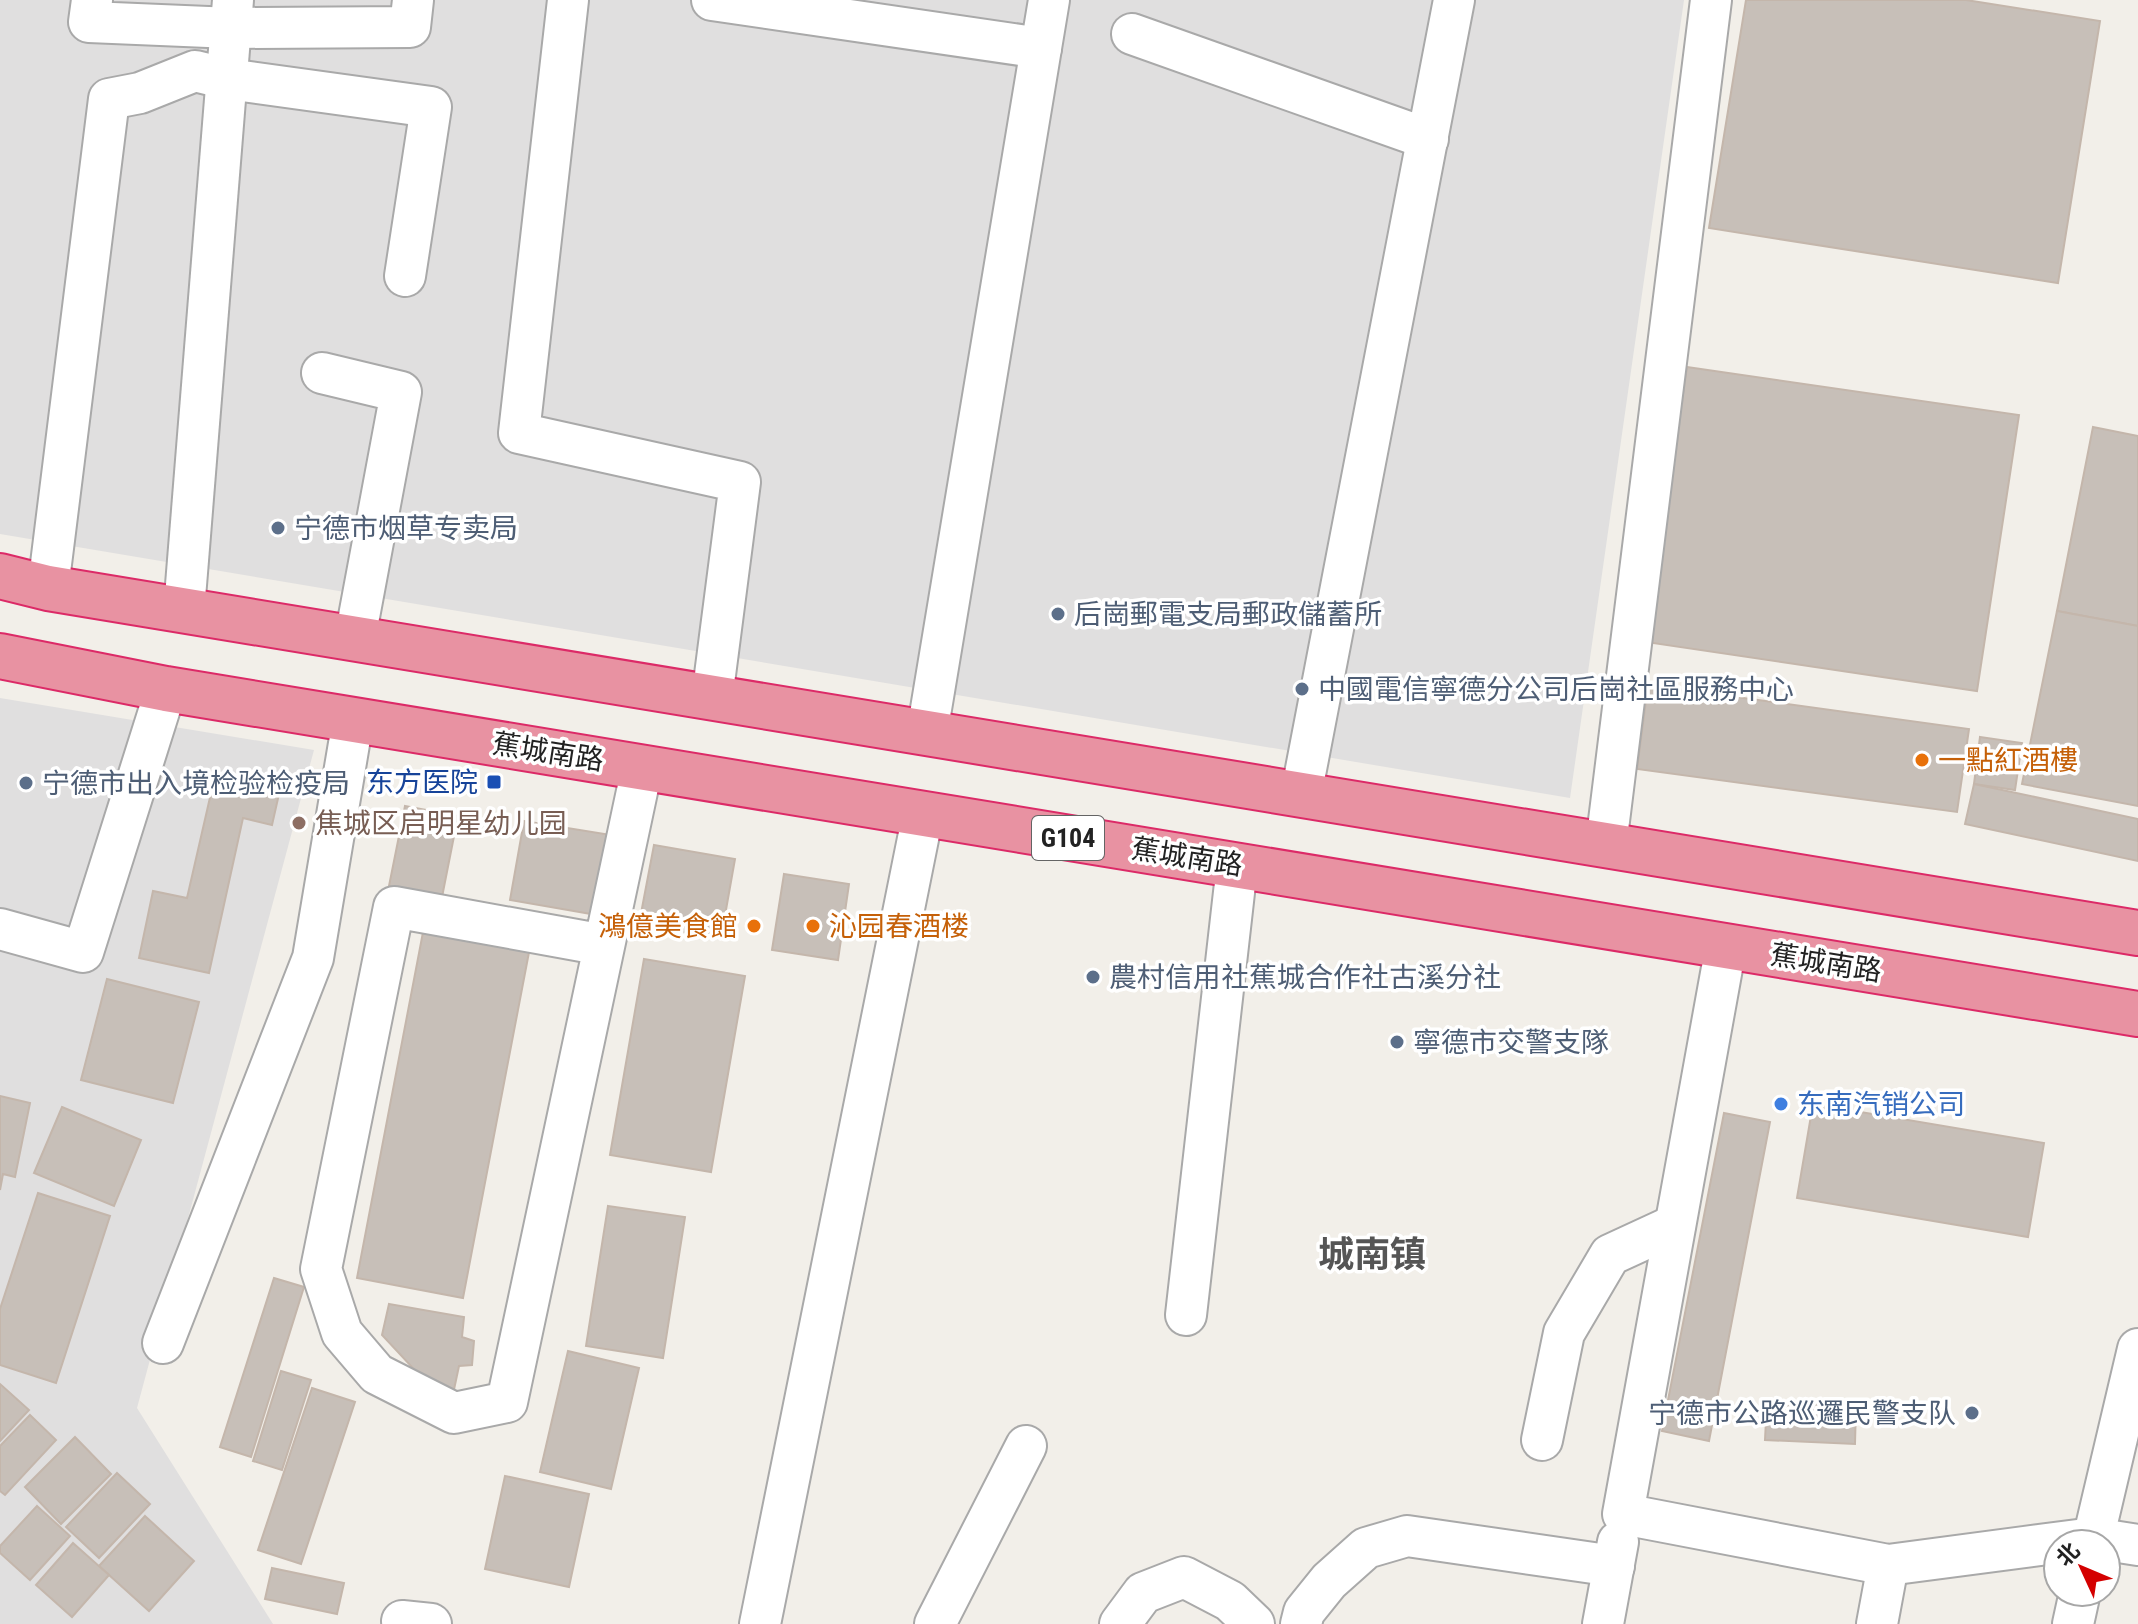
<svg xmlns="http://www.w3.org/2000/svg" width="2138" height="1624" font-family="'Roboto Condensed','Noto Sans SC',sans-serif">
  <rect width="100%" height="100%" fill="#f2efe9"/>
  <g fill="#e0dfdf">
    <polygon points="0,0 1684,0 1570,798 0,534"/>
    <polygon points="0,698 314,750 137,1408 273,1624 0,1624"/>
  </g>
  <g fill="#c7bfb8" stroke="#c4b6ab" stroke-width="2">
    <polygon points="1746,0 1966,0 2100,21 2058,283 1709,228"/>
    <polygon points="1687,367 2019,415 1977,691 1646,642"/>
    <polygon points="2093,427 2138,436 2138,626 2057,611"/>
    <polygon points="2057,611 2138,626 2138,806 2022,784"/>
    <polygon points="1648,685 1969,729 1957,812 1637,769"/>
    <polygon points="1980,737 2022,743 2015,790 1974,784"/>
    <polygon points="214,780 279,794 272,825 243,818 209,973 139,958 153,891 187,898"/>
    <polygon points="1974,784 2138,819 2138,861 1965,824"/>
    <polygon points="405,806 458,816 442,897 389,886"/>
    <polygon points="524,821 611,835 597,915 510,900"/>
    <polygon points="654,845 735,859 721,938 639,924"/>
    <polygon points="784,874 849,884 838,960 772,950"/>
    <polygon points="424,927 530,947 463,1298 357,1278"/>
    <polygon points="644,959 745,976 711,1172 610,1155"/>
    <polygon points="107,979 199,1002 173,1103 81,1080"/>
    <polygon points="0,1096 30,1103 15,1177 3,1174 0,1190"/>
    <polygon points="1813,1104 2044,1143 2028,1237 1797,1198"/>
    <polygon points="62,1107 141,1140 114,1206 34,1173"/>
    <polygon points="1724,1113 1770,1122 1709,1441 1662,1431"/>
    <polygon points="38,1193 110,1216 56,1383 0,1365 0,1309"/>
    <polygon points="608,1206 685,1217 663,1358 586,1346"/>
    <polygon points="274,1278 304,1287 251,1457 220,1447"/>
    <polygon points="389,1304 464,1317 462,1337 474,1341 472,1365 459,1366 452,1399 437,1394 382,1335"/>
    <polygon points="568,1351 639,1368 611,1489 540,1472"/>
    <polygon points="281,1371 311,1380 282,1470 253,1461"/>
    <polygon points="0,1384 29,1410 0,1441"/>
    <polygon points="312,1388 355,1402 301,1564 258,1550"/>
    <polygon points="1767,1400 1856,1405 1855,1444 1765,1440"/>
    <polygon points="30,1415 56,1440 5,1495 0,1491 0,1446"/>
    <polygon points="75,1437 111,1474 61,1524 25,1487"/>
    <polygon points="117,1473 150,1504 99,1558 66,1527"/>
    <polygon points="505,1476 589,1494 569,1587 485,1569"/>
    <polygon points="37,1506 70,1536 30,1580 0,1553 0,1546"/>
    <polygon points="145,1516 194,1561 149,1611 99,1566"/>
    <polygon points="73,1543 109,1575 72,1617 36,1585"/>
    <polygon points="272,1568 344,1583 337,1614 265,1599"/>
  </g>
  <g fill="none" stroke-linecap="round" stroke-linejoin="round">
    <defs>
      <g id="street">
        <polyline points="92,0 89,22 232,28 410,27 413,0"/>
        <polyline points="568,0 519,433 740,482 712,698"/>
        <polyline points="712,0 1041,48"/>
        <polyline points="1132,34 1428,139"/>
        <polyline points="322,373 401,392 355,638"/>
        <polyline points="48,588 109,99 140,93 195,71 228,79 431,107 405,276"/>
        <polyline points="184,610 233,0"/>
        <polyline points="927,733 1049,0"/>
        <polyline points="1301,795 1454,0"/>
        <polyline points="1606,845 1711,0"/>
        <polyline points="0,929 83,952 166,689"/>
        <polyline points="604,945 394,907 321,1269 342,1333 377,1374 454,1413 507,1402 642,768"/>
        <polyline points="1726,946 1623,1514 1888,1565 2093,1538 2138,1545"/>
        <polyline points="1186,1315 1237,866"/>
        <polyline points="163,1343 313,958 353,720"/>
        <polyline points="1542,1440 1564,1333 1610,1255 1675,1225"/>
        <polyline points="2092,1544 2138,1349"/>
        <polyline points="402,1621 431,1624"/>
        <polyline points="760,1624 923,814"/>
        <polyline points="935,1624 1026,1446"/>
        <polyline points="1120,1624 1143,1593 1184,1577 1230,1601 1254,1624"/>
        <polyline points="1301,1624 1304,1612 1329,1581 1366,1548 1407,1536 1614,1566"/>
        <polyline points="1603,1624 1618,1542"/>
        <polyline points="1877,1624 1888,1565"/>
        <polyline points="2073,1624 2080,1592"/>
      </g>
      <g id="highway">
        <polyline points="0,576 48,588 2138,933"/>
        <polyline points="0,656 166,689 2138,1014"/>
      </g>
    </defs>
    <use href="#street" stroke="#a9a9a9" stroke-width="44"/>
    <use href="#highway" stroke="#dc2a67" stroke-width="48"/>
    <use href="#street" stroke="#fff" stroke-width="40"/>
    <use href="#highway" stroke="#e892a2" stroke-width="44"/>
  </g>
  <g fill="#5c6f8a" stroke="#fff" stroke-width="3">
    <circle cx="278" cy="528" r="8"/>
    <circle cx="1058" cy="614" r="8"/>
    <circle cx="1302" cy="689" r="8"/>
    <circle cx="26" cy="783" r="8"/>
    <circle cx="1093" cy="977" r="8"/>
    <circle cx="1397" cy="1042" r="8"/>
    <circle cx="1972" cy="1413" r="8"/>
  </g>
  <g fill="#e8710a" stroke="#fff" stroke-width="3">
    <circle cx="1922" cy="760" r="8"/>
    <circle cx="754" cy="926" r="8"/>
    <circle cx="813" cy="926" r="8"/>
  </g>
  <rect fill="#1a4fb4" stroke="#fff" stroke-width="3" x="486" y="774" width="16" height="16" rx="4"/>
  <circle fill="#8d6e63" stroke="#fff" stroke-width="3" cx="299" cy="823" r="8"/>
  <circle fill="#3f7fe0" stroke="#fff" stroke-width="3" cx="1781" cy="1104" r="8"/>
  <g text-anchor="middle" dominant-baseline="central" stroke-width="7" stroke-linejoin="round" paint-order="stroke">
    <rect fill="#fff" stroke="#646464" stroke-width="2" x="1032" y="816" width="72" height="44" rx="6"/>
    <g font-size="26" font-weight="bold" fill="#222">
      <text x="1068" y="838">G104</text>
    </g>
    <g font-size="28" fill="#4e5e75" stroke="#fff" text-anchor="start">
      <text x="294" y="528">宁德市烟草专卖局</text>
      <text x="1074" y="614">后崗郵電支局郵政儲蓄所</text>
      <text x="1318" y="689">中國電信寧德分公司后崗社區服務中心</text>
      <text x="42" y="783">宁德市出入境检验检疫局</text>
      <text x="1109" y="977">農村信用社蕉城合作社古溪分社</text>
      <text x="1413" y="1042">寧德市交警支隊</text>
      <text x="1956" y="1413" text-anchor="end">宁德市公路巡邏民警支队</text>
    </g>
    <g font-size="28" fill="#222" stroke="#fff">
      <text transform="translate(548 752) rotate(9)">蕉城南路</text>
      <text transform="translate(1187 857) rotate(9)">蕉城南路</text>
      <text transform="translate(1826 963) rotate(9)">蕉城南路</text>
    </g>
    <g font-size="28" fill="#c56008" stroke="#fff" text-anchor="start">
      <text x="1938" y="760">一點紅酒樓</text>
      <text x="738" y="926" text-anchor="end">鴻億美食館</text>
      <text x="829" y="926">沁园春酒楼</text>
    </g>
    <g font-size="28" fill="#164399" stroke="#fff" text-anchor="end">
      <text x="478" y="782">东方医院</text>
    </g>
    <g font-size="28" fill="#785e54" stroke="#fff" text-anchor="start">
      <text x="315" y="823">焦城区启明星幼儿园</text>
    </g>
    <g font-size="28" fill="#366cbe" stroke="#fff" text-anchor="start">
      <text x="1797" y="1104">东南汽销公司</text>
    </g>
    <g font-size="36" font-weight="bold" fill="#555" stroke="#fff">
      <text x="1372" y="1255">城南镇</text>
    </g>
  </g>
  <g transform="translate(2082 1568) rotate(314)"><circle r="38" fill="#ffffff" stroke="#a7a7a7" stroke-width="2"/>
  <path d="M0-6L14 30L0 20L-14 30Z" fill="#d40000"/>
  <text y="-12" font-size="22" font-weight="bold" text-anchor="middle" fill="#222222">北</text>
  </g>
</svg>
